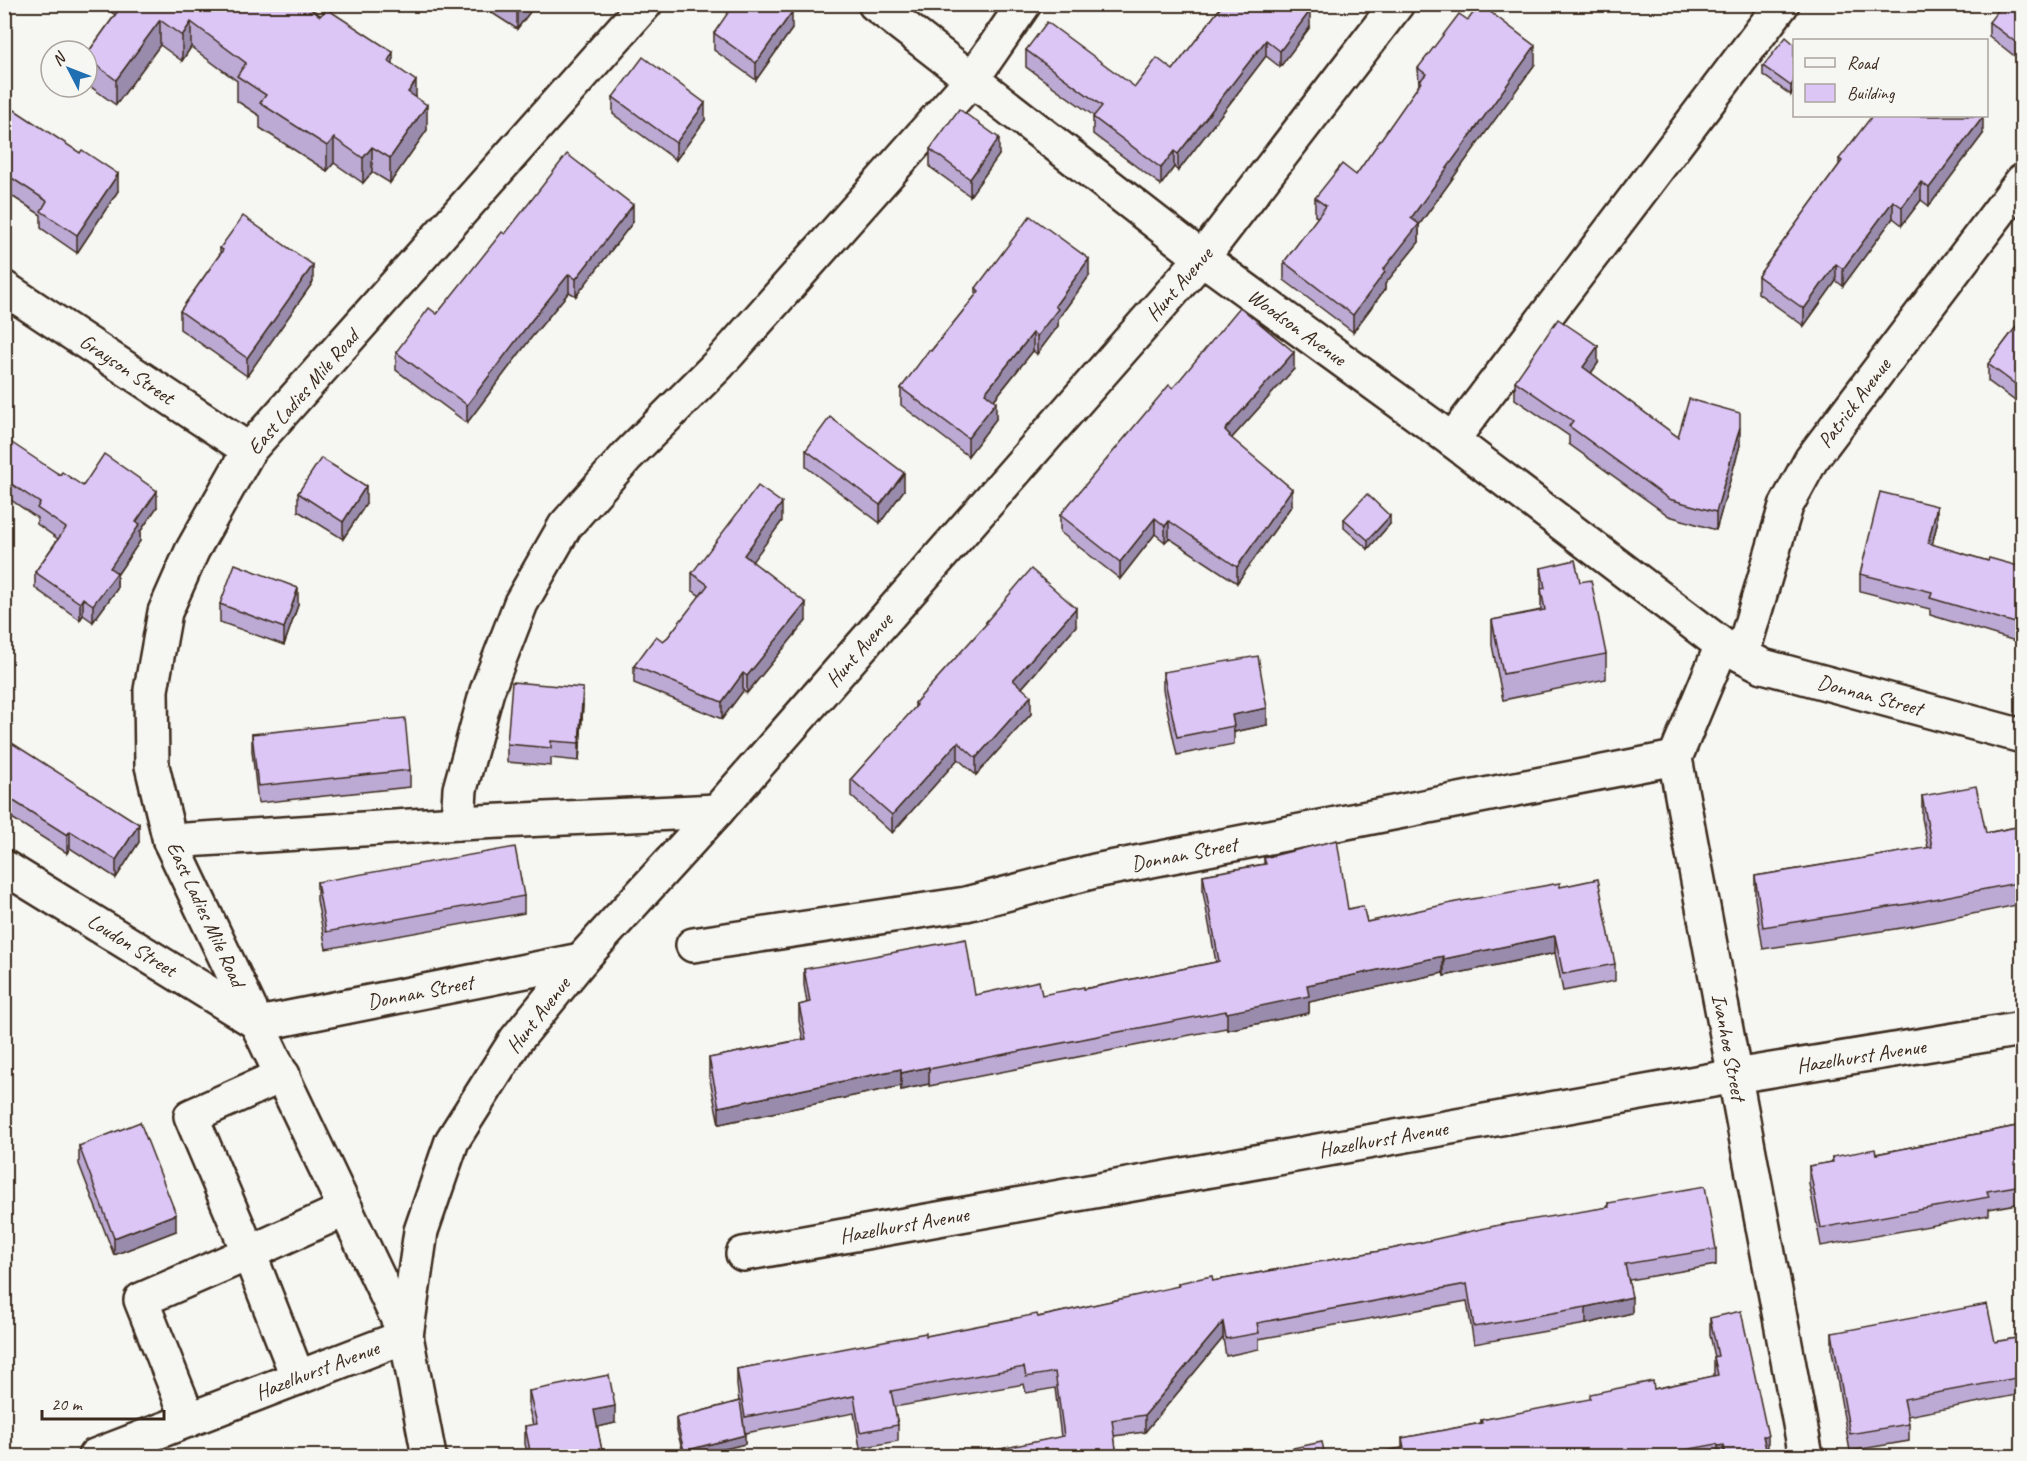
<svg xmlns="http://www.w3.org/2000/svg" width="2027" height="1461" font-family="Caveat,sans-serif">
  <rect width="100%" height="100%" fill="#f6f6f2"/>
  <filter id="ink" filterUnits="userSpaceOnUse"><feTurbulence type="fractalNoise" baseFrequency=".0167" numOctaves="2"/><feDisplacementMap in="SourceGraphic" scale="12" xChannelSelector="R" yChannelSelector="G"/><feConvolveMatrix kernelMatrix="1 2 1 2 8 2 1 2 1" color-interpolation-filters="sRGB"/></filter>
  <g filter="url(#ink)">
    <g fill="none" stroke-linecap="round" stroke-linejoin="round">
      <defs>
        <g id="minor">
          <polyline points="875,4 1202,258 1452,440 1722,645 1763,666 2022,736"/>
          <polyline points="4,288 249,450"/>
          <polyline points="1452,440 1782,4"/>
          <polyline points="1722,645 1675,758 1806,1456"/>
          <polyline points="1742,655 1786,506 1811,460 2022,181"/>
          <polyline points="458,823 460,789 487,691 521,603 565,526 627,456 719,364 973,78 1024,4"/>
          <polyline points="170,841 458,823 717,811"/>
          <polyline points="4,867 259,1024 581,960"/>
          <polyline points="693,945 966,904 1095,871 1675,758"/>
          <polyline points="743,1254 1735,1076 2022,1029"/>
          <polyline points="406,1336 421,1231 452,1141 516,1040 581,960 717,811 1202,258 1397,4"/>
          <polyline points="298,1378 249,1253 346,1209"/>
          <polyline points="189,1420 141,1300 249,1253 191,1116 283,1075"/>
          <polyline points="95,1456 406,1336"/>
          <polyline points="429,1456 406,1336 170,841 152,766 151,690 165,612 192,551 249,450 645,4"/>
        </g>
      </defs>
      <use href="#minor" stroke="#3b2a1e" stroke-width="38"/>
      <use href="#minor" stroke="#f6f6f2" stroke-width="33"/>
    </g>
    <g fill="#bcaad4" stroke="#3b2a1e" stroke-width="1.5">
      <polygon points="110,4 304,4 393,65 416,97 427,130 390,183 372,172 363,183 334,163 327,171 260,128 260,116 237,101 237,81 191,47 182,61 160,45 116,105 87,84 87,54 115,15 110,11"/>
      <polygon points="478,4 536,4 517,29"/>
      <polygon points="2022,4 2022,62 1989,36 1989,22"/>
      <polygon points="1219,6 1310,27 1280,67 1266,56 1178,171 1174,167 1161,185 1093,134 1093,117 1094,116 1026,67 1026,50 1135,87 1173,70 1219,10"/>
      <polygon points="1468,20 1535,64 1419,225 1419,242 1385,284 1385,289 1353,332 1284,280 1284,262 1318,217 1315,216 1315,198 1356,175 1419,86 1418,68"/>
      <polygon points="792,29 756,80 714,50 714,33"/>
      <polygon points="1794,44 1791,95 1763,75 1763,66"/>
      <polygon points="613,97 705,120 676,160 613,114"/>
      <polygon points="4,103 118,191 77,253 41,228 41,215 4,191"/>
      <polygon points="1983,134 1929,206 1921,200 1902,225 1893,218 1843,286 1836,281 1804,326 1758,293 1758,276 1839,165 1839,159"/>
      <polygon points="930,149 999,155 970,196 930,167"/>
      <polygon points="633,222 576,296 569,292 531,338 467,423 396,370 396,352 437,314 505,234"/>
      <polygon points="220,248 313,282 247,376 180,329 180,311 220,254"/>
      <polygon points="1089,276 1058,319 1058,326 1037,354 1033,351 994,400 996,419 968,456 901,405 901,388 976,295 976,288"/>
      <polygon points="2022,319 2022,406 1988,381 1988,364"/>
      <polygon points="1598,363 1591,373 1678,437 1740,445 1716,530 1669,516 1569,444 1569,436 1515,399 1515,381"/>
      <polygon points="1294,369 1231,439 1292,505 1237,583 1169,538 1165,542 1155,534 1120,579 1060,532 1060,515 1173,388"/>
      <polygon points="4,447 83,486 157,507 140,532 140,541 117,575 117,589 93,622 83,615 80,620 35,588 35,572 58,539 37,524 37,518 4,495"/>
      <polygon points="806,450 904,490 880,523 806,467"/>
      <polygon points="298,493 366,504 343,539 298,511"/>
      <polygon points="1344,519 1390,524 1368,549 1344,528"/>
      <polygon points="782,521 752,561 806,621 747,693 743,691 722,719 634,683 634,666 668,637 700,596 692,590 692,573"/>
      <polygon points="1937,524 1932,545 1988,561 2022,567 2022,643 1930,615 1930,609 1860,591 1860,574"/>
      <polygon points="1541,568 1580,582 1606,654 1606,679 1503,700 1492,645 1492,620 1541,610"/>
      <polygon points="220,604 298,605 284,645 220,622"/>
      <polygon points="986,622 1076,626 1022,688 1031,714 976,775 958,759 892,833 851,796 851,779 915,708 915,703 986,625"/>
      <polygon points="1163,672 1267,725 1234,732 1234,744 1177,755 1163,690"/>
      <polygon points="583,705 579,761 551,758 551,766 507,762 507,744"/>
      <polygon points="252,734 410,770 410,787 258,803 252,751"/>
      <polygon points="4,738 139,842 116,878 70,848 67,853 4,813"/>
      <polygon points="1922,796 1986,833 2022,826 2022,904 1908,927 1763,949 1755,898 1755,876 1928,848 1922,818"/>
      <polygon points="1264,858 1367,922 1560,887 1615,964 1615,981 1563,991 1555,953 1444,976 1443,973 1309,1002 1309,1013 1227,1030 1226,1028 929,1086 929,1084 901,1090 901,1086 719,1124 709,1075 709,1058 803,1039 799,1021 799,1005 807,1003 804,985 804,969 975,995 1042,995 1084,989 1216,962 1203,892 1203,875 1264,864"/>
      <polygon points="317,882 524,896 524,913 326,949 317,900"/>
      <polygon points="2022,1125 2022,1203 1989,1209 1989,1215 1821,1246 1809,1184 1809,1166 1832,1162 1832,1157 1876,1154"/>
      <polygon points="79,1146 176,1231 114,1255 79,1164"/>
      <polygon points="1608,1203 1716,1249 1716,1265 1629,1280 1632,1313 1586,1324 1474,1344 1467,1301 1259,1339 1259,1349 1226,1356 1223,1338 1145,1432 1114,1436 1117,1456 981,1456 981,1453 1061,1437 1055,1388 1026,1393 1024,1384 894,1407 898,1425 898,1441 860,1448 854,1413 745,1433 742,1414 745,1444 696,1456 684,1456 676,1427 676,1418 739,1401 737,1385 737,1369 1038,1317 1178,1287 1178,1283 1213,1281 1391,1249 1608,1207"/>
      <polygon points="1710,1318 1768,1453 1766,1453 1766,1456 1355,1456 1402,1448 1402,1438 1481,1423 1481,1420 1654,1389 1714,1376 1714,1357 1715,1357 1710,1335"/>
      <polygon points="1832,1333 1995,1342 2022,1337 2022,1394 1907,1416 1909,1424 1909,1441 1850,1451 1832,1351"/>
      <polygon points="529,1391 615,1423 597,1427 603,1456 528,1456 525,1444 525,1426 533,1425 529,1409"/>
    </g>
    <g fill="#998bac" stroke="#3b2a1e" stroke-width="1.5">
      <polygon points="517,4 536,4 517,29"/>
      <polygon points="1310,11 1310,27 1280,67 1280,51"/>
      <polygon points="792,12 792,29 756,80 756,63"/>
      <polygon points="160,20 160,45 116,105 116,80"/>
      <polygon points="191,22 191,47 182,61 182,36"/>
      <polygon points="1266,40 1266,56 1178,171 1178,154"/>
      <polygon points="1535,46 1535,64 1419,225 1419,242 1385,284 1385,289 1353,332 1353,315 1411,218"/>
      <polygon points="393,52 393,77 388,61"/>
      <polygon points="416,81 416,106 408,92"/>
      <polygon points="1794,81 1794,90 1791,95 1791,86"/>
      <polygon points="705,103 705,120 676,160 676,143"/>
      <polygon points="427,105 427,130 390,183 390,158"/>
      <polygon points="1983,117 1983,134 1929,206 1929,188"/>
      <polygon points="334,138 334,163 327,171 327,146"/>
      <polygon points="999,138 999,155 970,196 970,179"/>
      <polygon points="372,147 372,172 363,183 363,158"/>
      <polygon points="1174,151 1174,167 1161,185 1161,168"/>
      <polygon points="118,174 118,191 77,253 77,235"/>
      <polygon points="1921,182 1921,200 1902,225 1902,207"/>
      <polygon points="1893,201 1893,218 1843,286 1843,269"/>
      <polygon points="633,205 633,222 576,296 576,279"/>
      <polygon points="1089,259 1089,276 1058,319 1058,326 1037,354 1037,336 1055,306"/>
      <polygon points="1836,264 1836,281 1804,326 1804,309"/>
      <polygon points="313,265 313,282 247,376 247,358"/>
      <polygon points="569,274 569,292 531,338 467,423 467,405 531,321"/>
      <polygon points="1033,333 1033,351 985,411 985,393"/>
      <polygon points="1598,346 1598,363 1583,385 1583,367"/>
      <polygon points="1294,352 1294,369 1230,440 1225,430"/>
      <polygon points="996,402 996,419 968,456 968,438"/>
      <polygon points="1740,427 1740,445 1716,530 1716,512"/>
      <polygon points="904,473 904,490 880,523 880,505"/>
      <polygon points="366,486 366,504 343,539 343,522"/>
      <polygon points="1292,489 1292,505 1237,583 1237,567"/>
      <polygon points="157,491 157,507 140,532 140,541 117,575 117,589 93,622 93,605 110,568 136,522"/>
      <polygon points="782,503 782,521 744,573 744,555"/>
      <polygon points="1937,506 1937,524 1928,561 1928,543"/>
      <polygon points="1390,516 1390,524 1368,549 1368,540"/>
      <polygon points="1155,518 1155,534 1120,579 1120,562"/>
      <polygon points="1169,521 1169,538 1165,542 1165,526"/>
      <polygon points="298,588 298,605 284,645 284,628"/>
      <polygon points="83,598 83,615 80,620 80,603"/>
      <polygon points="806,603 806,621 747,693 747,676"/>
      <polygon points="1076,608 1076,626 1013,698 1013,680"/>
      <polygon points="743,673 743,691 722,719 722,702"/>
      <polygon points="583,688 583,705 579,761 579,743"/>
      <polygon points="1031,696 1031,714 976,775 976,758"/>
      <polygon points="1267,708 1267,725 1234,732 1232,715"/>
      <polygon points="958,742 958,759 892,833 892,815"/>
      <polygon points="139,824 139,842 116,878 116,860"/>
      <polygon points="70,831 70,848 67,853 67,835"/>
      <polygon points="1555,936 1555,953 1444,976 1444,959"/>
      <polygon points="1443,956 1443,973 1309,1002 1309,1013 1227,1030 1227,1013 1307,985"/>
      <polygon points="929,1067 929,1084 901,1090 901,1073"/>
      <polygon points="901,1069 901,1086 719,1124 719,1107"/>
      <polygon points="176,1214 176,1231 114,1255 114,1238"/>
      <polygon points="1632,1297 1632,1313 1586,1324 1586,1307"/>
      <polygon points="1223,1322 1223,1338 1145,1432 1145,1415"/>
      <polygon points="615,1406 615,1423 594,1428 594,1410"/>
      <polygon points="745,1435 745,1444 696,1456 684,1456 684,1451"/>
      <polygon points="1763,1436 1768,1436 1768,1453 1766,1453"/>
      <polygon points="1724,1445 1724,1456 1718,1456 1718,1446"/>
      <polygon points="544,1453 544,1456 531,1456"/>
    </g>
    <g fill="#dbc6f6" stroke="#3b2a1e" stroke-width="1.5">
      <polygon points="123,4 304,4 320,16 327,9 393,52 388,61 416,81 408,92 427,105 390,158 372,147 363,158 334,138 327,146 260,103 266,95 237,76 246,63 191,22 182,36 160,20 116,80 87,58 87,54"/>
      <polygon points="734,4 781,4 792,12 756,63 714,33"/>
      <polygon points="1220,4 1301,4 1310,11 1280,51 1266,40 1178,154 1174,151 1161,168 1093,117 1102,106 1026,50 1047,22 1135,87 1157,58 1173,70 1221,7 1219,6"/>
      <polygon points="1480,4 1535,46 1411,218 1419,224 1383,270 1385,272 1353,315 1284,262 1326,206 1315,198 1342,164 1356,175 1421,82 1420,81 1426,74 1418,68 1459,14 1468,20"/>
      <polygon points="2003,4 2022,4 2022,47 1989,22"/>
      <polygon points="1786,37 1794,44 1794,81 1791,86 1763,66"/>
      <polygon points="643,57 705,103 676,143 613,97"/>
      <polygon points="4,103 80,153 82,150 118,174 77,235 41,211 47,201 4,173"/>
      <polygon points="959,109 999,138 970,179 930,149"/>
      <polygon points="1872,116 1981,116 1983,117 1929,188 1921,182 1902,207 1893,201 1843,269 1836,264 1804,309 1758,276 1842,161 1839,159"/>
      <polygon points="567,154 633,205 576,279 569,274 531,321 467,405 396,352 429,308 437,314 502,232 505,234"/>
      <polygon points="243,216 313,265 247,358 180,311 223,250 220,248"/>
      <polygon points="1030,216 1089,259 1055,306 1058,309 1037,336 1033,333 985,393 996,402 968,438 901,388 929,350 931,351 979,291 976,288"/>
      <polygon points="1240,307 1294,352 1225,430 1230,435 1229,436 1292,489 1237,567 1169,521 1165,526 1155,518 1120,562 1060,515 1169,385 1173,388"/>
      <polygon points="1558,319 1598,346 1583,367 1678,437 1689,399 1740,413 1740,427 1716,512 1669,499 1569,426 1573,421 1515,381"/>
      <polygon points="2022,319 2022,389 1988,364"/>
      <polygon points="830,417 904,473 880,505 806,450"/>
      <polygon points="9,441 60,475 62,472 83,486 104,454 157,491 136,522 140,524 110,568 117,573 93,605 83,598 80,603 35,572 66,528 37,508 40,503 4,479 4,447"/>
      <polygon points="321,458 366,486 343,522 298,493"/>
      <polygon points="758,486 782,503 744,555 806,603 747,676 743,673 722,702 634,666 656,636 663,641 668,637 708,585 692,573"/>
      <polygon points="1880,492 1937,506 1928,543 1988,561 1989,558 2022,567 2022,625 1930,598 1932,592 1860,574"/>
      <polygon points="1367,494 1390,516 1368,540 1344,519"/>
      <polygon points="1575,560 1580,582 1591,580 1606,654 1503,674 1492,620 1545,610 1541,589 1545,588 1541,568"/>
      <polygon points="235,564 298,588 284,628 220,604"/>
      <polygon points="1031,569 1076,608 1013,680 1031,696 976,758 958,742 892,815 851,779 917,705 915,703 987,623 986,622"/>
      <polygon points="1258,656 1267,708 1232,715 1234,726 1177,737 1163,672"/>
      <polygon points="512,682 583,688 579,743 551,741 551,748 507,744"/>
      <polygon points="405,718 410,770 258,786 252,734"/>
      <polygon points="4,738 139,824 116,860 70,831 67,835 4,795"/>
      <polygon points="1976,786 1986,833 2022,826 2022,882 1908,904 1763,927 1755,876 1932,847 1922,796"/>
      <polygon points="1337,840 1348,909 1363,906 1367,922 1456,902 1560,883 1560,887 1598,879 1615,964 1563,974 1555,936 1444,959 1443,956 1307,985 1309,996 1227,1013 1226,1011 929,1069 929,1067 901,1073 901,1069 719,1107 709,1058 806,1039 799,1005 810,1002 804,969 966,939 975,995 1039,981 1042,995 1084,987 1084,989 1216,962 1219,961 1203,875 1266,864 1264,858"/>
      <polygon points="515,847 524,896 326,932 317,882"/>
      <polygon points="140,1122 176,1214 114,1238 79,1146"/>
      <polygon points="2022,1125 2022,1185 1987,1191 1989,1197 1821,1228 1809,1166 1833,1162 1832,1157 1875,1149 1876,1154"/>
      <polygon points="1705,1186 1716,1249 1625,1264 1632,1297 1586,1307 1474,1327 1467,1284 1257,1323 1259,1333 1226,1339 1223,1322 1145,1415 1112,1420 1117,1456 982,1456 981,1453 1064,1436 1055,1372 1026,1377 1024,1367 891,1391 898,1425 860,1432 854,1396 745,1417 737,1369 926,1333 926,1336 1037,1314 1038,1317 1179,1286 1178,1283 1212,1276 1213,1281 1391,1249 1499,1225 1609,1207 1608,1203"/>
      <polygon points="1987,1304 1995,1342 2022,1337 2022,1377 1904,1399 1909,1424 1850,1434 1832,1333"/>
      <polygon points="1741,1311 1768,1436 1763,1436 1766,1449 1730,1456 1726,1456 1724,1445 1718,1446 1717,1444 1652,1456 1355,1456 1404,1448 1402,1438 1482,1423 1481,1420 1590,1399 1590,1394 1653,1381 1654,1389 1718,1375 1714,1357 1718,1356 1710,1318"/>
      <polygon points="609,1375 615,1406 594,1410 603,1456 544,1456 544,1453 531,1456 525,1426 537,1424 529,1391"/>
      <polygon points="740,1401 745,1435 684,1451 676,1418"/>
      <polygon points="1322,1442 1325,1456 1275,1456 1274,1452"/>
    </g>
  </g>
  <g text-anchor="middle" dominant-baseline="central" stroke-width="6" stroke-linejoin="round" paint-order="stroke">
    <g font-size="21" fill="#3b2a1e" stroke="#f6f6f2">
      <text transform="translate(1179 284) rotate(-49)">Hunt Avenue</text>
      <text transform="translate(1297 327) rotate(36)">Woodson Avenue</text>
      <text transform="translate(127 369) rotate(34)">Grayson Street</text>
      <text transform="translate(303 392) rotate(-49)">East Ladies Mile Road</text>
      <text transform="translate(1854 403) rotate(-53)">Patrick Avenue</text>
      <text transform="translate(859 650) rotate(-49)">Hunt Avenue</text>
      <text transform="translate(1870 695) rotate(15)">Donnan Street</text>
      <text transform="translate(1184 854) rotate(-11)">Donnan Street</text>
      <text transform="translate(206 914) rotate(65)">East Ladies Mile Road</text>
      <text transform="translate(132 945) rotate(32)">Loudon Street</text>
      <text transform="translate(420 992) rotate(-11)">Donnan Street</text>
      <text transform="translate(538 1015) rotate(-52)">Hunt Avenue</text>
      <text transform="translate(1729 1047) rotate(79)">Ivanhoe Street</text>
      <text transform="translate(1861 1056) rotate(-9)">Hazelhurst Avenue</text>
      <text transform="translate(1383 1139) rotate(-10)">Hazelhurst Avenue</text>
      <text transform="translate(904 1225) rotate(-10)">Hazelhurst Avenue</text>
      <text transform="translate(317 1370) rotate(-21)">Hazelhurst Avenue</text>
    </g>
  </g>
  <rect width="2027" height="1461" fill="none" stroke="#f6f6f2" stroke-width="24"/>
  <rect x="12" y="12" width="2003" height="1437" fill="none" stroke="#3b2a1e" stroke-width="2" filter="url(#ink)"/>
  <rect x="1793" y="39" width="195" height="78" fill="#f6f6f2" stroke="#aba49d" stroke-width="1.5"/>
  <rect x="1805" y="58" width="30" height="9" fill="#f6f6f2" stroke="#aba49d" stroke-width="1.5"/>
  <text x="1847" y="69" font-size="18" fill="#3b2a1e">Road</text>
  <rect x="1805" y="84" width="30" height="18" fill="#dbc6f6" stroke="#aba49d" stroke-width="1.5"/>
  <text x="1847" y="99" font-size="18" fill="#3b2a1e">Building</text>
  <g transform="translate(69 69) rotate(312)"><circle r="28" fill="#f6f6f2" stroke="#aba49d" stroke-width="1.5"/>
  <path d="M0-4.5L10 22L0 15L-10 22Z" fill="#1f6fb2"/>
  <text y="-9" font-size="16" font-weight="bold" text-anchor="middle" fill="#3b2a1e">N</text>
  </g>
  <path d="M42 1410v9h122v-9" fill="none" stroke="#3b2a1e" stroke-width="3"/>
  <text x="51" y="1410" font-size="18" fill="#3b2a1e" stroke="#f6f6f2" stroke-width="4.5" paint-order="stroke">20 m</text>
</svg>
